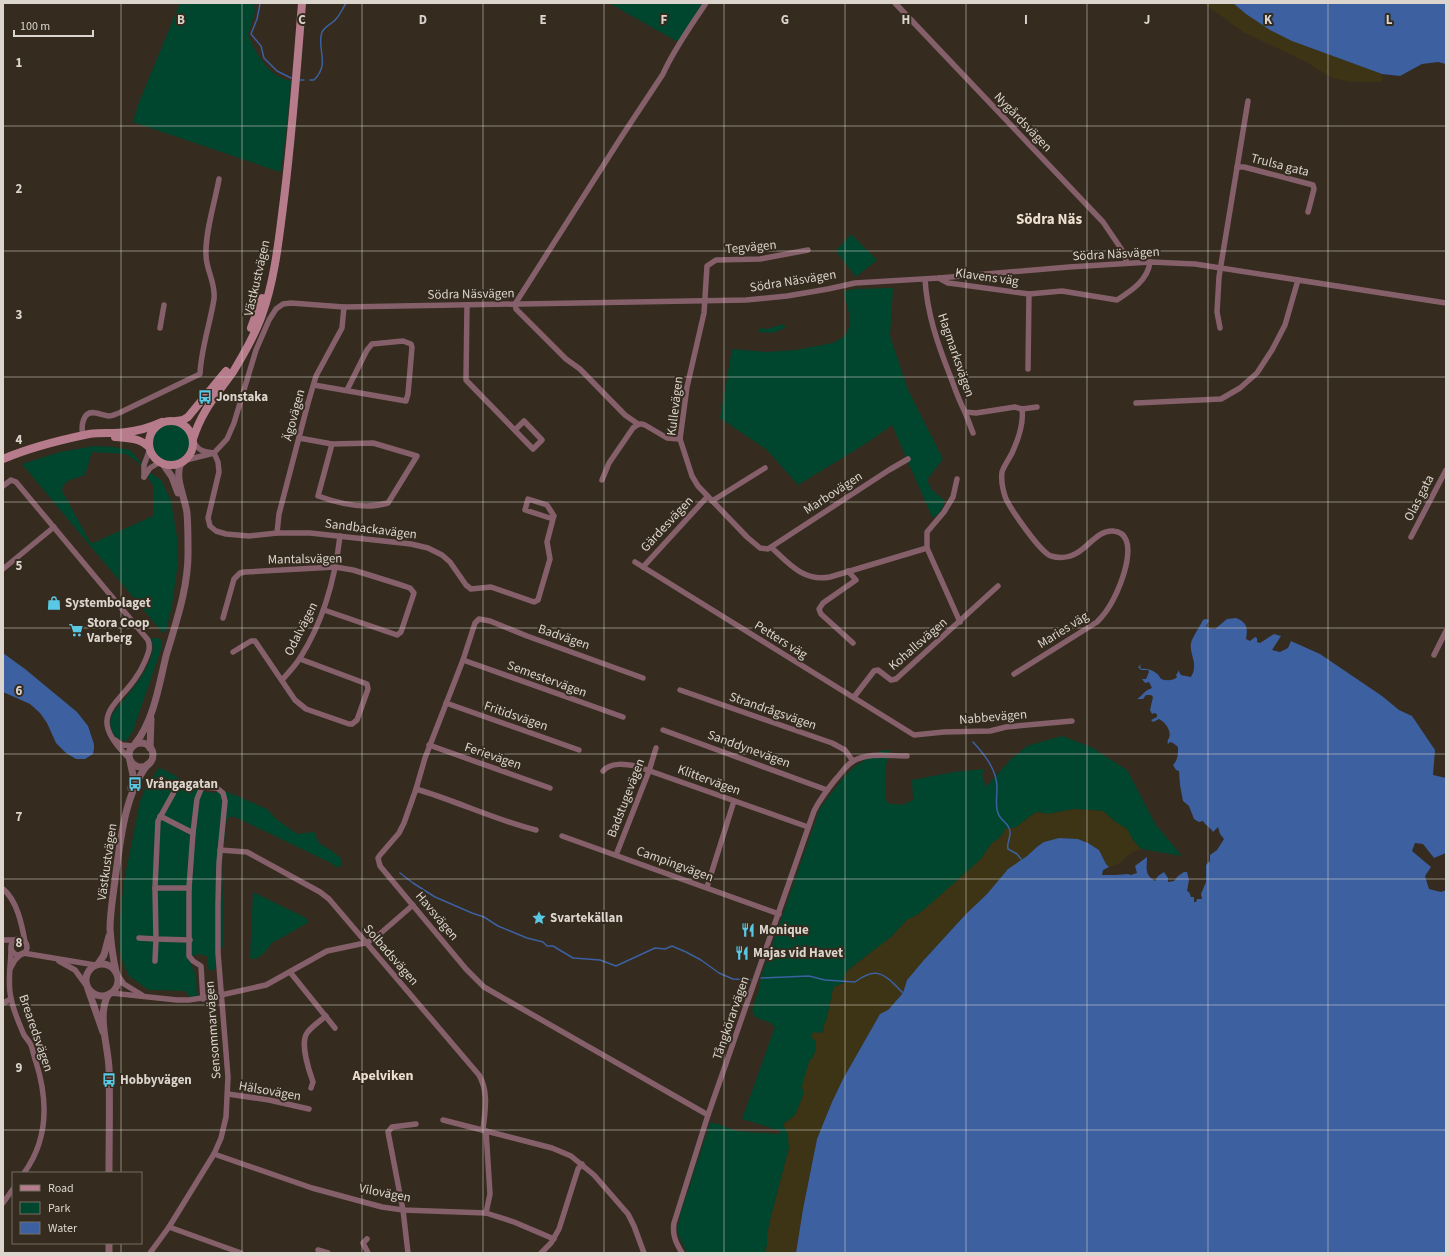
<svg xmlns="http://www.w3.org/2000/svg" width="1449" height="1256" font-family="'Source Sans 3',sans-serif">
  <rect width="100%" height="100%" fill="#352b1f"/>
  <g fill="#00462e" fill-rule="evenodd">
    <path d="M 180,3 L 254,3 L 255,12 L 248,35 C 256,54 268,76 291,81 L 286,133 L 281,171 L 277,171 L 133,122 L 138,105 Z"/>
    <polygon points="609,3 704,3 678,42"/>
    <polygon points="851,234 877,260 856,277 836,251"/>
    <path d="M 893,288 L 890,336 L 908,390 L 943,459 L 927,480 L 932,490 L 945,501 C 942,508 940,516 932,517 L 892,425 L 870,441 L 798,485 L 767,450 L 720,418 L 732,349 L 766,352 L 795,350 L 833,343 L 845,336 L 850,325 L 849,314 L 844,292 L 853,289 Z"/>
    <polygon points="784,324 785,328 772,333 758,332 759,329 764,328 766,330 767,329"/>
    <circle cx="171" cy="443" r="19"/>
    <path d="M 94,446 L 113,447 L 130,450 L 150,473 L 161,480 L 171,501 L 177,537 L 177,569 L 172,606 L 166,630 L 163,633 L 22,464 L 60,452 ZM 92,452 L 126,454 L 139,463 L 153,485 L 153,516 L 93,543 L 90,542 L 62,491 L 63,485 L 70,480 L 85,475 Z"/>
    <path d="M 150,638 L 159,638 L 162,641 L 162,647 L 132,733 L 126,741 C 114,741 107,726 112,715 C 115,709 121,704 125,698 C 135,686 143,676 149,662 C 153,653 155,647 150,638 Z"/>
    <path d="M 1062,736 L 1091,747 L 1127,770 L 1156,825 L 1182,856 L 1141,849 L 1132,839 L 1127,829 L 1114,821 L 1103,811 L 1074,809 L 1048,814 L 1039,812 L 1033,814 L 1015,828 L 1007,828 L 997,840 L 991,844 L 981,859 L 929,906 L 917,915 L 907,920 L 891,937 L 856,964 L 845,974 L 844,983 L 834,987 L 833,990 L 827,1018 L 824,1025 L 824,1029 L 820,1034 L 815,1040 L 817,1043 L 815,1055 L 811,1059 L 803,1082 L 803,1096 L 795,1115 L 783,1124 L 788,1134 L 789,1148 L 770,1221 L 767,1236 L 767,1245 L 765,1253 L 687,1253 L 677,1232 L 680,1215 L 710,1123 L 715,1123 L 737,1131 L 779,1134 L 781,1131 L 742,1119 L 775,1027 L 771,1024 L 771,1023 L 755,1017 L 752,1010 L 758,993 L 762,974 L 820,808 L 843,778 L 855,766 L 881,751 L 889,750 C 889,758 888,758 886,765 C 884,774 885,794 887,803 L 902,805 L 913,800 L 912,780 L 954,772 L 984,769 L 982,775 L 986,787 L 1011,759 L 1027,746 Z"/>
    <path d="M 159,768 C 177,773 203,801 223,790 L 267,809 L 275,818 L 297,834 L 314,832 L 319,843 L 332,851 L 342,859 L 342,866 L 336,867 L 331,863 L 235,817 L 227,817 L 222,859 L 224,947 L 217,949 L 216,969 L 209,971 L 207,956 L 197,954 L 189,960 L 196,975 L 197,997 L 191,998 L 185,991 L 149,990 L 143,986 L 129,976 L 122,960 L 119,944 L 120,919 L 124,881 L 140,802 L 147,784 Z"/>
    <polygon points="253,892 306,918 309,922 272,943 264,953 256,959 250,958"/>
  </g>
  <g fill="#3c3414">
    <path d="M 1203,3 L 1233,3 C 1279,43 1328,52 1382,74 L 1383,78 L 1382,82 L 1350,82 L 1332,78 L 1306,62 L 1243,32 Z"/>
    <path d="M 1074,809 L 1103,811 L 1114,821 L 1127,829 L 1132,839 L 1141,849 L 1131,853 L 1119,864 L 1109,867 L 1106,864 L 1099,850 L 1088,843 L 1078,839 L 1059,838 L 1044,842 L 1038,846 L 1027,856 L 1008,869 L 987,894 L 966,914 L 923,961 L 907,980 L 903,993 L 888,1010 L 880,1014 L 843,1079 L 832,1102 L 817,1139 L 803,1209 L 796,1253 L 765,1253 L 767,1245 L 767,1236 L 770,1221 L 789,1148 L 788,1134 L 783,1125 L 795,1115 L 798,1109 L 804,1093 L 802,1088 L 803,1082 L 809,1062 L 811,1059 L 814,1056 C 815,1048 820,1043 811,1037 L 813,1032 L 820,1033 L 824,1030 L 824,1025 L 827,1018 L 833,990 L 834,987 L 844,983 L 845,974 L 848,970 L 891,937 L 907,920 L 917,915 L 928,906 L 981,859 L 991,844 L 1002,836 L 1005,829 L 1015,828 L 1036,812 L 1048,814 Z"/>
  </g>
  <g fill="#3c60a0">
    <polygon points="1233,3 1446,3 1446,64 1438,62 1422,64 1400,76 1382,74 1292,41 1270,30 1246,14"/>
    <path d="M 1236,618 C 1247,622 1248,628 1246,639 L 1250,641 L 1255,637 L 1257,638 L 1257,642 L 1260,643 L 1274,634 L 1281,636 L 1272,650 L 1280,652 L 1288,648 L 1291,641 L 1320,654 L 1382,696 L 1399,710 L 1412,716 L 1435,750 L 1433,775 L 1446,778 L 1446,853 L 1434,858 L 1423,844 L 1415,843 L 1412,851 L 1431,867 L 1425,876 L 1429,889 L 1441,892 L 1446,890 L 1446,1253 L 796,1253 L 803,1209 L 817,1139 L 832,1102 L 843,1079 L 880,1014 L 888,1010 L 903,993 L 907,980 L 923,961 L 966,914 L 987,894 L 1008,869 L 1027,856 L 1038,846 L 1044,842 L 1059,838 L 1078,839 L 1088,843 L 1099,850 L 1106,864 L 1109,867 L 1103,870 L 1102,875 C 1111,875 1120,875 1128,874 L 1131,875 L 1137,873 L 1135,866 L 1147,857 C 1147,869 1144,874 1155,881 L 1158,876 L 1164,872 L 1168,878 L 1168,882 L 1174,881 L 1178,876 L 1184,872 L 1187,872 L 1189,880 L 1187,891 L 1189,892 L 1191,897 L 1194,897 L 1194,902 L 1196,902 L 1197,899 L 1202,899 L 1201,894 L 1206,882 L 1206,865 L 1210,861 L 1210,855 L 1217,850 L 1224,839 L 1220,834 L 1218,827 L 1213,832 C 1210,827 1206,826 1203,821 L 1199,822 L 1194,819 L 1189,806 L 1183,801 L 1180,785 L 1179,771 L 1176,770 L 1173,765 C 1178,760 1178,754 1178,747 L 1173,743 L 1170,742 L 1168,744 C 1167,742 1168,740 1169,738 C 1172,731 1165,722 1159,719 L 1153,722 L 1151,720 L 1157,717 L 1157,714 L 1154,713 L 1152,714 L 1150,710 L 1153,697 L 1151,695 L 1146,695 L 1143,699 L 1137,699 C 1143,695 1145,690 1152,688 L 1149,682 L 1145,683 L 1142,679 L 1146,679 L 1149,672 L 1148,670 L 1141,670 L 1138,667 L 1141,664 L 1140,666 L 1141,669 C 1149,668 1158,672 1161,679 C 1167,681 1173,681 1177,677 L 1176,675 L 1178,672 L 1178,670 L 1181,675 L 1191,677 C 1199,663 1189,655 1191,643 C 1192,638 1200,626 1203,620 L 1205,619 L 1209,620 L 1206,626 L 1209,628 L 1215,629 L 1227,619 Z"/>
    <polygon points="3,653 25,669 77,712 88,726 94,744 94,749 93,754 85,759 76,759 66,753 56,743 47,723 40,713 30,704 3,692"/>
  </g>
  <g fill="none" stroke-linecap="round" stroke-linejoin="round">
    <g stroke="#3c60a0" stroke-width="1.5">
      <polyline points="260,4 257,19 251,34 261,46 264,58 277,71 291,78"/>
      <polyline points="300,80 304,80"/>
      <path d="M 310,80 L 314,80 C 331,63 316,49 322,32 C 325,26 332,24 336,19 C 340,15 343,8 346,3"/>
      <path d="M 973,742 C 985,755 997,770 997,788 C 997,796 995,806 998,813 C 1000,820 1007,822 1009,828 C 1013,835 1006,842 1008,849 L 1017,854 L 1021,859"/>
      <polyline points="400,873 413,883 435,897 472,913 484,917 498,926 527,938 543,942 547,946 553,946 573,958 600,960 616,966 655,948 665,949 672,946 686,952 701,960 719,973 733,979 751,980"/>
      <path d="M 761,978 L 809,976 L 825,980 L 855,982 C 878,965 885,975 903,993"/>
    </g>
    <g stroke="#85606a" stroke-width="5.5">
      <polyline points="895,3 1103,222 1122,250 1127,263"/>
      <polyline points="1237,167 1244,167 1313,185 1314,189 1308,212"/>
      <polyline points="808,250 760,259 716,260 707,266 704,313 687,387 680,439 692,476 698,486 747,537 760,548 768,549 889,470 908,459"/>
      <polyline points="939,278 948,283 956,284 1029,294 1028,369"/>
      <path d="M 925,279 C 927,314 938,345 951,378 C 955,389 959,401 965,412 L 976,413 L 1015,407 L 1022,409 L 1037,407"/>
      <path d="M 1029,294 L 1062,291 L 1117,300 C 1131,291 1148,280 1150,262"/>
      <polyline points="467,305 466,380 533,449 542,440 524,421 515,430"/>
      <polyline points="160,328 164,305"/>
      <polyline points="1220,328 1217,312 1219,277 1248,101"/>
      <polyline points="314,385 406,401 408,394 412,347 411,344 403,341 372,344 367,350 347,390"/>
      <polyline points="1136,403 1221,399 1240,388 1257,373 1272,350 1285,325 1298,280"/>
      <polyline points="965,412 973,433"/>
      <path d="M 638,424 L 625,415 L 580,369 L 566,359 L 516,309 L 515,304 L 622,136 L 663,74 C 674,49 691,26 706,3"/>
      <path d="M 83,436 C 81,427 82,410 96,413 C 101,414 105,416 109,416 C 112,416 116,414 119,413 L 200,374 C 201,349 210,324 214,299 C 216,283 206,270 206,255 C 205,232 215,202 219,179"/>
      <path d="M 299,438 L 332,444 L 373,443 L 417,456 L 388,503 C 365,510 340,504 318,496 L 332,444"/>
      <path d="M 194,442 C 198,451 205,452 214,453 L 218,462 L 219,472 L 208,518 L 210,526 L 216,531 L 226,534 L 249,536 L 277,533 L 310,533 L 411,544 L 428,548 L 442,555 L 450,562 L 466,585 L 471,589 L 491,587 L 534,602 L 538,600 L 550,559 L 547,542 L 553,519 L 554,516 L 547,505 L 528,499 L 525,510 L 553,519"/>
      <polyline points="186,460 214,453 227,439 234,423 256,350 269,320 276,309 283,304 291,303 344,307 746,300 787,296 828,289 855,283 939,278 1069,267 1150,262 1195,264 1446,303"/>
      <polyline points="144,477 144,465 150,449"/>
      <polyline points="144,477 150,468 160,462"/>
      <path d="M 602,480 L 609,463 L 633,428 C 638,424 640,423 645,425 L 667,438 L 680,439"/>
      <path d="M 3,486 L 11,480 L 16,482 L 148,640 C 151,648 148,654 145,661 C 127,705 79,710 129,758"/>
      <polyline points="712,501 765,468"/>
      <polyline points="277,533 279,514 308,403 316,376 342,328 344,307"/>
      <polyline points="1411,537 1446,470"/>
      <path d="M 772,548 C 789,564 804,582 830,577 L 927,548 L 927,532 L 944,512 L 953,497 L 957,479"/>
      <polyline points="927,548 960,622"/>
      <polyline points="635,562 914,735 944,732 990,731 1006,727 1072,721"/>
      <polyline points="643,567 707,497"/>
      <polyline points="3,569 54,527"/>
      <polyline points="848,571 856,580 823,603 819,609 821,614 853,643"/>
      <polyline points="223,618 234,579 240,573 245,572 335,567 353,570 398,584 410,588 414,593 401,632 397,635 324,610"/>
      <polyline points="233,652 251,641 255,641 295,700 306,709 349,724 352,724 357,720 368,689 367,684 300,659"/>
      <polyline points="1434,655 1446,631"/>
      <polyline points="463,660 623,717"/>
      <path d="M 1014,674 L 1097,622 C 1104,615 1109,608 1113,600 C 1121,586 1142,533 1113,531 C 1100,530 1090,544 1080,551 C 1072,557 1061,559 1051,556 C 1040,552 1012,511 1006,499 C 1003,491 1001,481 1002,472 C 1004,466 1009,459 1012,453 C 1018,440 1024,424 1022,409"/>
      <polyline points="643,678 527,636 490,621 479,619 475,623 463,660 425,758 416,789 404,823 399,833 380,855 378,858 380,866 466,969 484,987 708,1115"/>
      <path d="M 282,680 C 288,673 295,666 300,658 C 323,622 335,579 340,536"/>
      <polyline points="680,690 832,743 845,750 853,761"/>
      <polyline points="854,697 874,671 878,670 891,680 896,679 998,586"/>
      <polyline points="446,703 579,750"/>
      <polyline points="663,730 827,790"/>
      <polyline points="115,740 122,745 133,746"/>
      <polyline points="429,745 550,788"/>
      <path d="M 603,771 C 611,762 625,764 636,766 L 808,827"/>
      <path d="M 416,789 C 457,801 495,820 536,830"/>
      <polyline points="174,792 158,821 155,888 156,939 190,940"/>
      <polyline points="160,816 193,833"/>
      <polyline points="562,836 779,914"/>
      <path d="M 220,850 L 247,852 L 320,892 L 329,899 L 479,1075 C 489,1092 485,1111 483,1130"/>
      <polyline points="616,855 649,771 656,748"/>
      <polyline points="707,887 734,801"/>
      <polyline points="155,888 189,888"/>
      <path d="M 3,889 C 17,900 22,925 25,942"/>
      <polyline points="139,938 156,939 155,961"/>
      <circle cx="19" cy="947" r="8"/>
      <polyline points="3,940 14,940"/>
      <path d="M 11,949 C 11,965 7,981 11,998 C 13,1010 19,1023 24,1035 C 26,1038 29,1041 31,1045 C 33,1050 34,1057 36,1062 C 48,1100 48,1140 24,1173"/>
      <polyline points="23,953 95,965"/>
      <polyline points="59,961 75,970 86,985"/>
      <polyline points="10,969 15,960 21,954"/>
      <polyline points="290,972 335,1028"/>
      <polyline points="117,974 124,984 142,995"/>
      <polyline points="111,993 177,1000 189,1000 221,995 266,985 327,951 365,943 374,939 413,905"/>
      <polyline points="3,1003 11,999"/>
      <path d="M 311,1088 L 313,1082 C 309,1071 300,1043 307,1033 C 311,1027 320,1021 326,1016"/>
      <polyline points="228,1094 269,1100 309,1109"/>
      <polyline points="443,1120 552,1148 571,1156 594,1175 628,1214 634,1226 644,1253"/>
      <polyline points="214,1154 312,1188 382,1207 403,1210 486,1213 514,1222 554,1239"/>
      <polyline points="3,1203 13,1189"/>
      <polyline points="486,1213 490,1194 486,1131"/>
      <polyline points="169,1227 241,1253"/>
      <polyline points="367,1239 363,1243 368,1253"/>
      <polyline points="318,1250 328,1253"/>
      <polyline points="150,1253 169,1227 214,1154 221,1138 226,1117 228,1077 218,953 218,903 219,863 225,801 223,793 217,788 202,787 197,799 193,833 189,888 189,956 193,961 201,966 203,999"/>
      <polyline points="408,1253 403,1210 388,1132 392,1127 416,1124"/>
      <polyline points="541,1253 551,1243 559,1229 578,1169 582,1164"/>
      <path d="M 682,1253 C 676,1243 672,1235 674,1223 L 708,1115 L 814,811 C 820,799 827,790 835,780 C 841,774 845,766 852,762 C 867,752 890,756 907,756"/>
    </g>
    <g stroke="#85606a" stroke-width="7">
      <polyline points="163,464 172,477 178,493"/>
      <circle cx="141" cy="755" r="12"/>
      <path d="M 135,744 C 154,720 159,685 166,656 C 176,622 189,586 188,549 C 188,537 188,525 187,513 C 185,497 174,478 181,463"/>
      <polyline points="150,748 151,719"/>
      <polyline points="130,761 133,775 131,788"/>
      <circle cx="102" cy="980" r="16"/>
      <polyline points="98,964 104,955 109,936"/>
      <path d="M 116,972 C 113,958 111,943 110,929 C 110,913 113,896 115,880 C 120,844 124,794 148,764"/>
      <polyline points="88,989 103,1032"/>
      <path d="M 108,995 C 97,1015 108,1046 109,1068 C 110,1103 109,1138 109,1173"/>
      <polyline points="109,1253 109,1243"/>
    </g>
    <g stroke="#b77c8c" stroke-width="8">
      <polyline points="251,328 262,298"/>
      <circle cx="171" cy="443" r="22"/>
      <polyline points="176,421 183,420 188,417 226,371"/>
      <path d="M 115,437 C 128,438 140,438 149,447"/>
      <path d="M 193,439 C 202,410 216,396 233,372 C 244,354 255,335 262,315 C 275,279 279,238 284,199 C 292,134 297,69 302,3"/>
      <path d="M 3,459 C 31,447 60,440 89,434 C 102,432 114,434 126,432 C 139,431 151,427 162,422"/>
    </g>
  </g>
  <path fill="none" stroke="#dbd5cd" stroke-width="1" stroke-opacity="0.55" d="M 121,3 L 121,1173M 242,3 L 242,1253M 362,3 L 362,1253M 483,3 L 483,1253M 604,3 L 604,1253M 724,3 L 724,1253M 845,3 L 845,1253M 966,3 L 966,1253M 1087,3 L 1087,1253M 1208,3 L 1208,1253M 1328,3 L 1328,1253M 3,126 L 1446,126M 3,251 L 1446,251M 3,377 L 1446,377M 3,502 L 1446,502M 3,628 L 1446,628M 3,754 L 1446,754M 3,879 L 1446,879M 3,1005 L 1446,1005M 3,1130 L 1446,1130M 121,1243 L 121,1253"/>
  <defs>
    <symbol id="bus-bare" viewBox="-9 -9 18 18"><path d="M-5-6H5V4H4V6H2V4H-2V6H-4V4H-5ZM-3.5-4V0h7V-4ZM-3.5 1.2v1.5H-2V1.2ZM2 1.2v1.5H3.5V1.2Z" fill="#59c8e5" stroke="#352b1f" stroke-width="2.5" paint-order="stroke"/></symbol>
    <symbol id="shop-bare" viewBox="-9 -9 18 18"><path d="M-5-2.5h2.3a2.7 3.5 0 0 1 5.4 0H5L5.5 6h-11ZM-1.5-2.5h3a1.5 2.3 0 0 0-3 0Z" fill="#59c8e5" stroke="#352b1f" stroke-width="2.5" paint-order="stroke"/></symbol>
    <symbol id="supermarket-bare" viewBox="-9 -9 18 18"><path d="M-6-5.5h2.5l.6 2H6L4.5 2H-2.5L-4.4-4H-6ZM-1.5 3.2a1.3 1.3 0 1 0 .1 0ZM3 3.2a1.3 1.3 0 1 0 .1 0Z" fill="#59c8e5" stroke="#352b1f" stroke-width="2.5" paint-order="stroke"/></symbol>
    <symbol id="sight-bare" viewBox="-9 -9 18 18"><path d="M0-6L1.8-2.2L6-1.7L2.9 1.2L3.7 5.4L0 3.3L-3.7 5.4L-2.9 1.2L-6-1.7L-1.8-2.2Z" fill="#59c8e5" stroke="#352b1f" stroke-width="2.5" paint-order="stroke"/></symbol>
    <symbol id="restaurant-bare" viewBox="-9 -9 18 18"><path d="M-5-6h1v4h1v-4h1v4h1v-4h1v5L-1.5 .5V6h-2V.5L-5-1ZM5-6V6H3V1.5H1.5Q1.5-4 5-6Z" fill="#59c8e5" stroke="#352b1f" stroke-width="2.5" paint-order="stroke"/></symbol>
  </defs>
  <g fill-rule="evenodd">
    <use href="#bus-bare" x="195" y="387" width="20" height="20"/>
    <use href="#shop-bare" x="44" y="593" width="20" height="20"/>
    <use href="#supermarket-bare" x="66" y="620" width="20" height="20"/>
    <use href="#bus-bare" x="125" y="774" width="20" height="20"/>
    <use href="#sight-bare" x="529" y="908" width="20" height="20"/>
    <use href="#restaurant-bare" x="738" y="920" width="20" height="20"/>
    <use href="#restaurant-bare" x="732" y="943" width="20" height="20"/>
    <use href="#bus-bare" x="99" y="1070" width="20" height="20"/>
  </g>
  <g text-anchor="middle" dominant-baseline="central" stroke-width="4" stroke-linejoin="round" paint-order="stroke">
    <g font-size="13" fill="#dbd5cd" stroke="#352b1f">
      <text transform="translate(1023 122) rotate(46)">Nygårdsvägen</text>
      <text transform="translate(1280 165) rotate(14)">Trulsa gata</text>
      <text transform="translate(751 247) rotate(-5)">Tegvägen</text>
      <text transform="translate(1116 254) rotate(-3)">Södra Näsvägen</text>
      <text transform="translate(987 277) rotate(8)">Klavens väg</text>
      <text transform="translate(257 278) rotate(-77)">Västkustvägen</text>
      <text transform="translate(793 281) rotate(-9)">Södra Näsvägen</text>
      <text transform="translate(471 294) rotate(-1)">Södra Näsvägen</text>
      <text transform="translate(956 355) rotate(71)">Hagmarksvägen</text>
      <text transform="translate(675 406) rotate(-83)">Kullevägen</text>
      <text transform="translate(294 415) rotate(-75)">Ägovägen</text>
      <text transform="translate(833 493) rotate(-33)">Marbovägen</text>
      <text transform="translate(1419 498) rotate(-63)">Olas gata</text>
      <text transform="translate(667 524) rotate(-47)">Gärdesvägen</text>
      <text transform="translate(371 529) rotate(7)">Sandbackavägen</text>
      <text transform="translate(305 559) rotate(-1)">Mantalsvägen</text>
      <text transform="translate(301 629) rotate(-63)">Odalvägen</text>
      <text transform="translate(1063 630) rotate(-32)">Maries väg</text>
      <text transform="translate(564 637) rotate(19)">Badvägen</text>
      <text transform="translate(781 640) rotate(32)">Petters väg</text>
      <text transform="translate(918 644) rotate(-41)">Kohallsvägen</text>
      <text transform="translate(547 679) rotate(20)">Semestervägen</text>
      <text transform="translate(773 711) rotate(19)">Strandrågsvägen</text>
      <text transform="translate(516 716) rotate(19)">Fritidsvägen</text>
      <text transform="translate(993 717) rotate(-5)">Nabbevägen</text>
      <text transform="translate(749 749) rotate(20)">Sanddynevägen</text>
      <text transform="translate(493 756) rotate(19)">Ferievägen</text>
      <text transform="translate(709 780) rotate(20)">Klittervägen</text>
      <text transform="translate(626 798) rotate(-69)">Badstugevägen</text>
      <text transform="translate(107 862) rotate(-82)">Västkustvägen</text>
      <text transform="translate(675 864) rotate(20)">Campingvägen</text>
      <text transform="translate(437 916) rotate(50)">Havsvägen</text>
      <text transform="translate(391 955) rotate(49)">Solbadsvägen</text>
      <text transform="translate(731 1018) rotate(-71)">Tångkörarvägen</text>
      <text transform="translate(213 1030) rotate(-94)">Sensommarvägen</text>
      <text transform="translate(36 1033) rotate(71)">Brearedsvägen</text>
      <text transform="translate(270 1091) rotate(10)">Hälsovägen</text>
      <text transform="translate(385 1193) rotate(11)">Vilovägen</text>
    </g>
    <g font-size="13" font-weight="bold" fill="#dbd5cd" stroke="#352b1f" text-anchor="start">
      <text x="216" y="397">Jonstaka</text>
      <text x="65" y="603">Systembolaget</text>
      <text x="87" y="623">Stora Coop<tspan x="87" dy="15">Varberg</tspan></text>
      <text x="146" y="784">Vrångagatan</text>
      <text x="550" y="918">Svartekällan</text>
      <text x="759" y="930">Monique</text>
      <text x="753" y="953">Majas vid Havet</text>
      <text x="120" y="1080">Hobbyvägen</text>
    </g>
    <g font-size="14" font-weight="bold" fill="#ecdfcf" stroke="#352b1f">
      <text x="383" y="1076">Apelviken</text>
    </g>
    <g font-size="15" font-weight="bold" fill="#ecdfcf" stroke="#352b1f">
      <text x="1049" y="219">Södra Näs</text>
    </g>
  </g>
  <g font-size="13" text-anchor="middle" font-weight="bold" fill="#dbd5cd" stroke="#352b1f" stroke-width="4" stroke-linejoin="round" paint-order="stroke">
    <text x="181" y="24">B</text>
    <text x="302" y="24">C</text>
    <text x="423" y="24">D</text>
    <text x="543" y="24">E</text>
    <text x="664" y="24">F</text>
    <text x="785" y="24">G</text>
    <text x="906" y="24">H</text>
    <text x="1026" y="24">I</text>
    <text x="1147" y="24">J</text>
    <text x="1268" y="24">K</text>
    <text x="1389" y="24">L</text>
    <text x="19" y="67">1</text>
    <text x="19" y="193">2</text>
    <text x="19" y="319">3</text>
    <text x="19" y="444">4</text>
    <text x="19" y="570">5</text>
    <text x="19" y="695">6</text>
    <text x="19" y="821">7</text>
    <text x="19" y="947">8</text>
    <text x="19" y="1072">9</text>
  </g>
  <rect width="1449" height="1256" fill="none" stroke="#dbd5cd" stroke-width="8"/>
  <rect x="12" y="1172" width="130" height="72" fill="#352b1f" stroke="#776f65"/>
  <rect x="20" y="1185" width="20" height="6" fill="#b77c8c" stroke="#776f65"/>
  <text x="48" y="1192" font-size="12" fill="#dbd5cd">Road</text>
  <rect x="20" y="1202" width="20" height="12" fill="#00462e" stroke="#776f65"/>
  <text x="48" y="1212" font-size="12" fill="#dbd5cd">Park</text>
  <rect x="20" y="1222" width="20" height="12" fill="#3c60a0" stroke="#776f65"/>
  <text x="48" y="1232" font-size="12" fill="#dbd5cd">Water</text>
  <path d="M14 30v6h79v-6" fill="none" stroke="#dbd5cd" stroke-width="2"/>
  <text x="20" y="30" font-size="12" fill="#dbd5cd" stroke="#352b1f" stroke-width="3" paint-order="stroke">100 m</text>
</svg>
